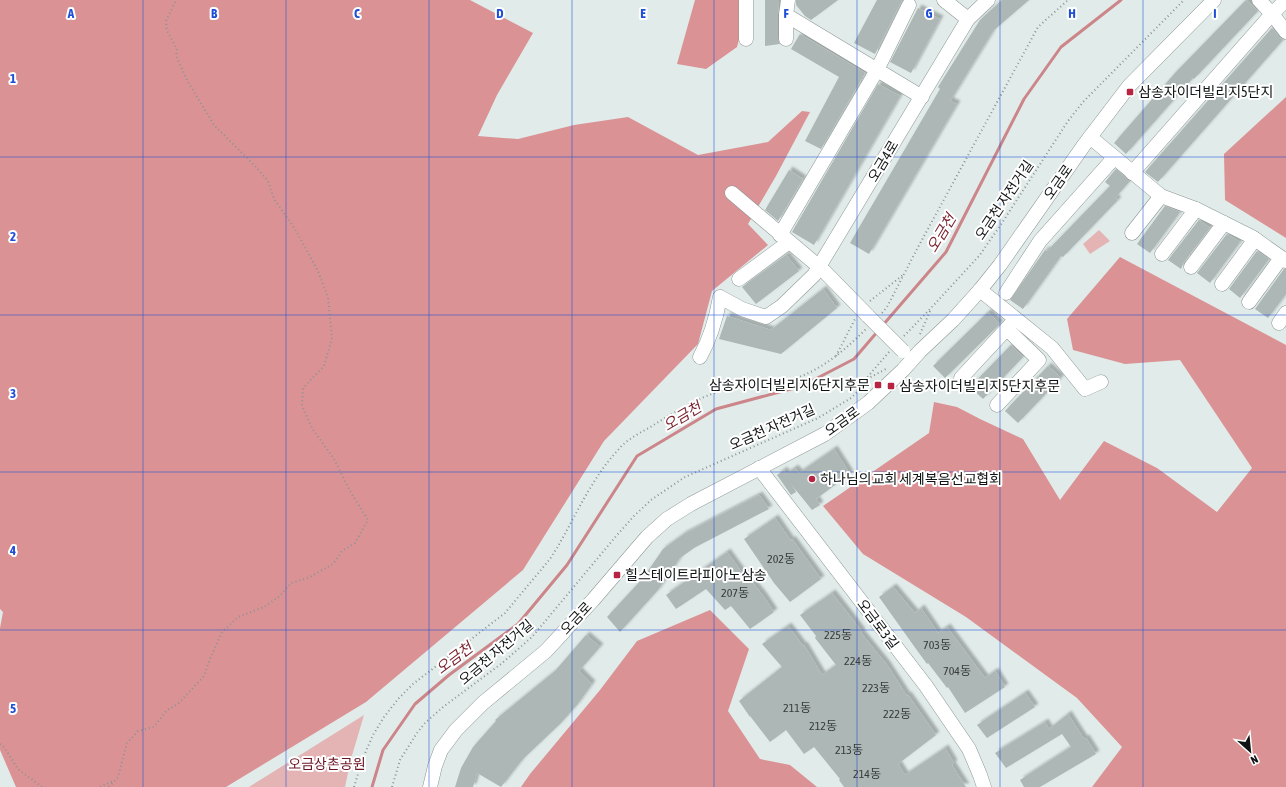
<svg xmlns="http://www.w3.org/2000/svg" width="1286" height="787" font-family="'Asap Condensed','Noto Sans KR',sans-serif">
  <defs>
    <filter id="shadow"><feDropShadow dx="3.5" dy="-3.5" stdDeviation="1" flood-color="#0004"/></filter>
  </defs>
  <rect width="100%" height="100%" fill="#e1ecea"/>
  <g fill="#e4b4b5">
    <polygon points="1099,230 1110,241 1090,254 1083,244"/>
    <polygon points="364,715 351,759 345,787 249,787"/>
  </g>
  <g fill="#da9295">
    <polygon points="0,0 470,0 533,33 497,95 478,136 518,139 574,125 628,117 698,155 768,142 802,111 810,112 776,176 748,224 768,245 712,291 698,344 604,441 523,570 366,702 226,787 16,787 0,750 0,628 3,612 0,609"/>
    <polygon points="695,0 753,0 746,13 737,47 706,69 677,64"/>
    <polygon points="1286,97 1286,238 1225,200 1224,154"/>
    <polygon points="1120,257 1286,345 1286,787 1092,787 1122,747 1077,698 966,617 863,554 823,506 929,433 934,402 957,407 980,419 1023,439 1060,500 1104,441 1157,468 1217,512 1252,468 1180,360 1125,364 1073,350 1067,319"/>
    <polygon points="710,610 749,649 728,711 760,759 790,765 817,787 521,787 530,774 600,690 637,641"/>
  </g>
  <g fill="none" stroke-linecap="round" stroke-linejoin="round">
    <g stroke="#cc8589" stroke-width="3">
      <polyline points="883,325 946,252 1024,99 1061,47 1121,0"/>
      <polyline points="372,787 383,750 415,704 449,675 518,624 567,565 637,456 716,409 802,386 854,359 878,331"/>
    </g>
  </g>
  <g fill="#adb7b5" filter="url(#shadow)">
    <polygon points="765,0 779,0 778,15 778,39 780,44 765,46"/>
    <polygon points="796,0 838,0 811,20 805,16 796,5"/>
    <polygon points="877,0 902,0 875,54 854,43"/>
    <polygon points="1002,0 1029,0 993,31 950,101 957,104 869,254 850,243 940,89 938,87 980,20"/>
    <polygon points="1246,0 1258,11 1194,79 1193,78 1126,154 1114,143 1175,73"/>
    <polygon points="918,8 940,19 911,73 890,62"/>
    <polygon points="1272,28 1279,37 1283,40 1158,182 1145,172"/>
    <polygon points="800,34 865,73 821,149 805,141 839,77 791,49"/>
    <polygon points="878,84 900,96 814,245 792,232"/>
    <polygon points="1116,169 1130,181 1115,198 1118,200 1063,257 1061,256 1023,309 1010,300 1045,250 1047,251 1110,186 1105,182"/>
    <polygon points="789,170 803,179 778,221 765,210"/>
    <polygon points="1165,206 1180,212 1150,253 1137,244"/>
    <polygon points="1199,220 1210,228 1184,262 1181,269 1168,260"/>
    <polygon points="1227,234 1240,242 1210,283 1197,273"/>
    <polygon points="1257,251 1269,259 1240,298 1229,289"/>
    <polygon points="786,255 799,271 756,304 742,287"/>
    <polygon points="1284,269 1286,269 1286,294 1268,318 1255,309"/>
    <polygon points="823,289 837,308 781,354 719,339 727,316 771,330"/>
    <polygon points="988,312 1000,324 945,378 933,366"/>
    <polygon points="1011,345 1023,357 983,399 970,387"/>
    <polygon points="1048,366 1061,378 1018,423 1005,411"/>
    <polygon points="834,449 850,474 816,499 820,505 812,510 791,484 796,492 791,495 777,475 784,470 786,474 795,468 799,473"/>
    <polygon points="759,495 769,509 694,548 680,558 658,590 620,632 607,617 643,578 663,549 684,534"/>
    <polygon points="775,518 791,541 792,539 821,579 790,602 774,583 744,539"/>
    <polygon points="727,552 743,574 745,573 764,597 774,612 750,629 731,606 725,610 706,589 676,609 666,595"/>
    <polygon points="893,587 915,613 921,608 938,633 947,627 985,678 995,671 1005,687 965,713 948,687 947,688 928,663 927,664 916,649 879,597"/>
    <polygon points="832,593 850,616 862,632 861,633 887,665 907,696 908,695 936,735 898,764 905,775 945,748 954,763 952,765 966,787 844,787 839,780 840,779 814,747 804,754 786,730 770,742 750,716 750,717 739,701 782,667 762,644 788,626 803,646 804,645 822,675 836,665 815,638 816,636 800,615"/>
    <polygon points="586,635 600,647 579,671 592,684 577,705 560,724 522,760 501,787 477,773 473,787 455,787 461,768 473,747 496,721 495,720 555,671"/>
    <polygon points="1025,693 1035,707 987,738 977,725"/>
    <polygon points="1068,714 1084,739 1086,738 1096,754 1040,787 1024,787 1020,780 1071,747 1062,734 1006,768 995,753 1045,722 1049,729"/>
  </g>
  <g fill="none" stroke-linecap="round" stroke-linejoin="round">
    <defs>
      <g id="minor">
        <polyline points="746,0 746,39"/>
        <polyline points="788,0 786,15 922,97"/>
        <polyline points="944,0 968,19"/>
        <polyline points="1259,0 1272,14 1286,32"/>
        <polyline points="786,39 786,15"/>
        <polyline points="1090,137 1161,196 1196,209 1252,237 1286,261"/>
        <polyline points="1132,173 1272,14 1286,0"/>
        <polyline points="732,193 824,271 868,316"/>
        <polyline points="1132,233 1161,196"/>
        <polyline points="780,235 877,70 909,5"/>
        <polyline points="1162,254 1196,209"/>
        <polyline points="1191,267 1224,223"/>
        <polyline points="739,279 789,242"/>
        <polyline points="1222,284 1255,239"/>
        <polyline points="980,290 1052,348 1085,389 1101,382"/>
        <polyline points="1006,293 1040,241 1114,158"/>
        <polyline points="1249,302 1281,258"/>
        <polyline points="1279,323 1286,313"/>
        <path d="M 700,357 C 711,337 716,320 720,297 L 742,309 L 766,317 L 782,306 L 814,275 L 968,19 L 988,0"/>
        <polyline points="961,378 1012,323"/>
        <polyline points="997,405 1039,360 1007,329"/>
        <polyline points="759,468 926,686 969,749 980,775 984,787"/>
        <polyline points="430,787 435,766 441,750 456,730 483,703 546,651 593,600 647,537 667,519 691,504 825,434 868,403 903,370 920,351 953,320 980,290 1000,265 1084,145 1129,86 1214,0"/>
      </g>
    </defs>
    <use href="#minor" stroke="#8d9795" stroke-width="15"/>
    <g stroke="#8c9392" stroke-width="2" stroke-dasharray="1 3" stroke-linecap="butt">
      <polyline points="870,301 903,275"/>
      <polyline points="882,313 887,307 917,249 1038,27 1068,0"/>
      <polyline points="920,334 931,309"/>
      <polyline points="904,336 931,308 979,256 1000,226 1068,121 1083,102 1184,0"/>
      <polyline points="836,356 855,319"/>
      <polyline points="867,379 886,369"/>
      <polyline points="0,744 4,747 18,769 42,787"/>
      <polyline points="100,787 113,781"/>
      <polyline points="109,787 118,777 127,743 138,731 154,727 167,710 178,704 204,676 210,659 222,632 238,617 264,607 280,596 291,583 308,578 333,564 342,551 355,543 368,520 350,491 334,459 312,428 302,406 303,388 324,366 332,338 328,297 318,271 295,229 274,199 268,181 256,167 214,125 188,82 176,56 177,49 167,31 166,21 176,0"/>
      <path d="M 354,787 L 363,758 L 373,735 L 384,717 L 399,698 L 413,684 L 505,613 L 550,559 L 557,548 C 576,515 592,478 618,450 C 627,439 640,433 652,426 C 673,413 694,400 717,392 C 738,384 761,386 783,382 C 817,374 842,353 866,329"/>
      <polyline points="392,787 400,760 417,733 425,723 443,707 501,664 532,637 617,535 634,516 651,500 685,477 818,418 851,398 861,388 865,380 889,352"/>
    </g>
    <use href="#minor" stroke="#fff" stroke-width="14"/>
    <defs>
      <polyline id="minor-bridge" points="868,316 903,351"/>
    </defs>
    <use href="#minor-bridge" stroke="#8d9795" stroke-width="15" stroke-linecap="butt"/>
    <use href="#minor-bridge" stroke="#fff" stroke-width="14"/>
  </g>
  <path fill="none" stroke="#1d4ed8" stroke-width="1" stroke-opacity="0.55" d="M 143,0 L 143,787M 286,0 L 286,787M 429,0 L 429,787M 572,0 L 572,787M 714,0 L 714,787M 857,0 L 857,787M 1000,0 L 1000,787M 1143,0 L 1143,787M 0,157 L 1286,157M 0,315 L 1286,315M 0,472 L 1286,472M 0,630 L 1286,630"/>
  <g fill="#b62441" stroke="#fff" stroke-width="1.5">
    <rect x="1126" y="88" width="8" height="8" rx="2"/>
    <rect x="874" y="381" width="8" height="8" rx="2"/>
    <rect x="887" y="382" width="8" height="8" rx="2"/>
    <circle cx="812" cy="479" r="4"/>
    <rect x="613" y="571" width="8" height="8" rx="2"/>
  </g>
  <g text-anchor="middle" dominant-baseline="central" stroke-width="4" stroke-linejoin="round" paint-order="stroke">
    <g font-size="12" fill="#373c3c">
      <text x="781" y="559">202동</text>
      <text x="735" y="593">207동</text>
      <text x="838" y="635">225동</text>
      <text x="937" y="645">703동</text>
      <text x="858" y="661">224동</text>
      <text x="957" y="671">704동</text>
      <text x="876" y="688">223동</text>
      <text x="797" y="708">211동</text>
      <text x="897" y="714">222동</text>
      <text x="823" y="726">212동</text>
      <text x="849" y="750">213동</text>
      <text x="867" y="774">214동</text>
    </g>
    <g font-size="14" fill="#101313" stroke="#fff" text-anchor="start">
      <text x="1138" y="92">삼송자이더빌리지5단지</text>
      <text x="870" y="385" text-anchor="end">삼송자이더빌리지6단지후문</text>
      <text x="899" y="386">삼송자이더빌리지5단지후문</text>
      <text x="820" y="479">하나님의교회 세계복음선교협회</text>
      <text x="625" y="575">힐스테이트라피아노삼송</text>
    </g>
    <g font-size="14" fill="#101313" stroke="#fff">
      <text transform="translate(883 161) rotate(-59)">오금4로</text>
      <text transform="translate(1058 182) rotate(-55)">오금로</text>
      <text transform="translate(1004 200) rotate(-56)">오금천 자전거길</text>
      <text transform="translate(842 421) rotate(-36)">오금로</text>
      <text transform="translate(772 427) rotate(-24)">오금천 자전거길</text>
      <text transform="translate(576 618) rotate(-47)">오금로</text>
      <text transform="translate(878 624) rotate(53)">오금로3길</text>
      <text transform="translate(496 652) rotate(-40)">오금천 자전거길</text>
    </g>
    <g font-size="14" fill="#691423" stroke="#fff">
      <text x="327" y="764">오금상촌공원</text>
    </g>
    <g font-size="15" font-style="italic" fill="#7a2531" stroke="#fff">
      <text transform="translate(941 233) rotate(-59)">오금천</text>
      <text transform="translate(682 416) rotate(-31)">오금천</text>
      <text transform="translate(454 658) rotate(-37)">오금천</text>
    </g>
  </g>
  <g font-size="13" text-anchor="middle" font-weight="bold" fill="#1d4ed8" stroke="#fff" stroke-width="4" stroke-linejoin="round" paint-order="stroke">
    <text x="71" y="18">A</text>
    <text x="214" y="18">B</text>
    <text x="357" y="18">C</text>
    <text x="500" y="18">D</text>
    <text x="643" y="18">E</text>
    <text x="786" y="18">F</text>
    <text x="929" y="18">G</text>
    <text x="1072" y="18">H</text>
    <text x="1215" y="18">I</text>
    <text x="13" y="83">1</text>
    <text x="13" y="241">2</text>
    <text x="13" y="398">3</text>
    <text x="13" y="555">4</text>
    <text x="13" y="713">5</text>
  </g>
  <g transform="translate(1250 751) rotate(153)" stroke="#ffffff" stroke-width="3" paint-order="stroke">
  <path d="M0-3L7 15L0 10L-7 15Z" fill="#101313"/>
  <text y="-6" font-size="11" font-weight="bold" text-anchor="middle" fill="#101313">N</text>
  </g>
</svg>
